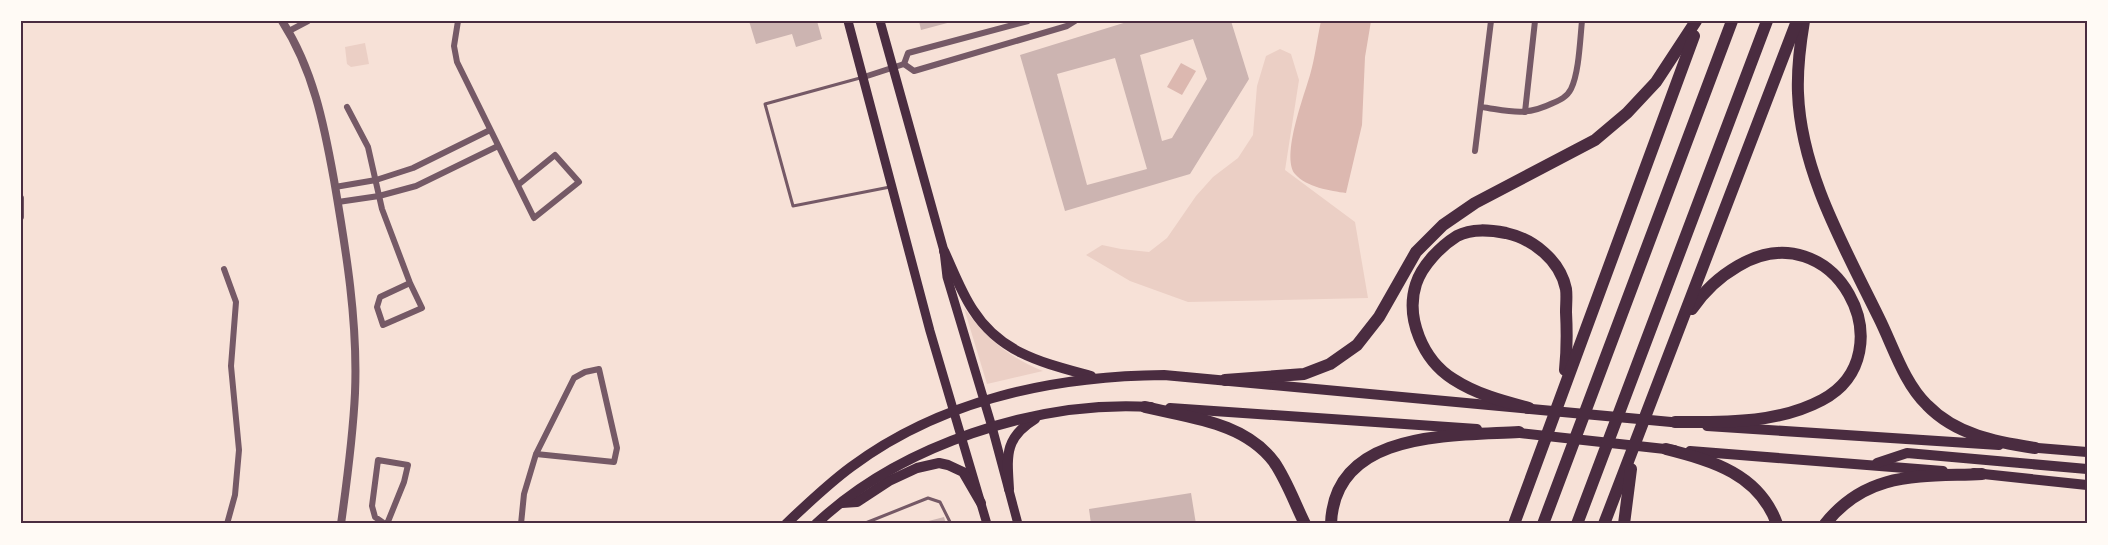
<svg xmlns="http://www.w3.org/2000/svg" width="2108" height="545" font-family="Overpass,sans-serif">
  <rect width="100%" height="100%" fill="#f7e1d7"/>
  <g fill="#ebcfc5">
    <polygon points="365,43 369,64 351,67 347,64 345,47"/>
    <polygon points="1280,49 1291,54 1299,80 1285,170 1355,222 1368,298 1188,302 1130,281 1086,255 1102,245 1121,249 1149,252 1167,238 1196,196 1213,177 1238,158 1253,135 1257,86 1266,56"/>
    <path d="M 964,308 C 986,338 1008,357 1043,371 L 987,384 Z"/>
  </g>
  <g fill="#dcb8b0">
    <path d="M 1321,21 L 1371,21 L 1365,57 L 1362,125 L 1346,193 C 1331,191 1306,187 1295,174 C 1281,156 1304,96 1310,75 C 1315,58 1317,39 1321,21 Z"/>
    <polygon points="1181,63 1196,71 1182,95 1167,87"/>
  </g>
  <g fill="#ccb4b1" fill-rule="evenodd">
    <polygon points="749,21 817,21 822,39 796,47 792,34 756,44"/>
    <polygon points="919,21 951,21 951,22 921,30"/>
    <path d="M 1130,21 L 1231,21 L 1249,79 L 1190,174 L 1065,211 L 1020,55 ZM 1193,39 L 1207,79 L 1172,138 L 1162,141 L 1140,55 ZM 1115,58 L 1147,169 L 1087,185 L 1057,74 Z"/>
    <polygon points="1191,493 1196,524 1091,524 1089,509"/>
    <polygon points="944,517 946,524 922,524 921,523"/>
  </g>
  <g fill="none" stroke-linecap="round" stroke-linejoin="round">
    <g stroke="#755966" stroke-width="3">
      <polyline points="860,78 765,104 793,206 890,187"/>
      <polyline points="863,524 928,498 940,502 951,524"/>
    </g>
    <g stroke="#755966" stroke-width="6">
      <polyline points="458,21 454,46 457,62 534,218 579,182 555,155 518,185"/>
      <polyline points="289,31 308,21"/>
      <polyline points="904,64 914,71 1067,26 1075,21"/>
      <polyline points="904,64 908,53 1028,21"/>
      <polyline points="864,77 904,64"/>
      <polyline points="347,107 368,147 382,209 410,283 422,308 383,325 377,307 380,297 410,283"/>
      <path d="M 1481,107 C 1510,111 1524,117 1553,103 C 1560,100 1567,97 1571,89 C 1579,73 1580,40 1582,21"/>
      <polyline points="1525,112 1535,21"/>
      <polyline points="1475,151 1491,21"/>
      <polyline points="335,187 376,180 413,168 490,130"/>
      <polyline points="21,198 21,217"/>
      <polyline points="338,202 379,196 416,186 498,146"/>
      <polyline points="224,269 236,302 231,366 239,450 235,495 227,524"/>
      <polyline points="385,524 375,517 372,506 378,460 408,465 404,482 387,524"/>
      <polyline points="521,524 524,494 536,454 574,378 585,372 599,369 617,448 614,462 536,454"/>
    </g>
    <path stroke="#755966" stroke-width="8" d="M 282,21 C 313,69 324,124 334,180 C 346,250 358,322 355,393 C 353,436 347,481 341,524"/>
    <g stroke="#4a2c40" stroke-width="9">
      <polyline points="848,21 930,331 987,524"/>
      <polyline points="880,21 944,251 947,277 992,427 1018,524"/>
    </g>
    <g stroke="#4a2c40" stroke-width="10">
      <path d="M 944,251 C 953,270 961,292 973,310 C 1001,354 1044,363 1091,376"/>
      <polyline points="1170,408 1477,429"/>
      <polyline points="1707,426 1999,445"/>
      <polyline points="1511,432 1674,450"/>
      <polyline points="2027,447 2087,452"/>
      <polyline points="1690,451 1943,471"/>
      <polyline points="1877,463 1907,453 2087,469"/>
      <polyline points="1974,473 2087,485"/>
      <path d="M 1009,489 C 1007,456 1004,438 1035,419"/>
      <polyline points="842,503 857,502 889,481 917,468 939,463 948,465 963,472 981,503"/>
      <path d="M 786,524 C 807,504 828,484 851,467 C 941,400 1054,376 1164,375 L 1682,423"/>
      <path d="M 816,524 C 900,445 1037,400 1151,407"/>
    </g>
    <g stroke="#4a2c40" stroke-width="12">
      <path d="M 1804,21 C 1800,45 1797,69 1798,93 C 1801,173 1845,248 1879,318 C 1893,346 1904,383 1927,405 C 1956,435 1996,442 2035,448"/>
      <polyline points="1225,380 1304,374 1330,364 1357,345 1379,317 1416,252 1443,225 1475,203 1595,140 1627,113 1656,82 1696,21"/>
      <path d="M 1145,407 C 1190,418 1244,422 1274,462 C 1287,481 1295,504 1305,524"/>
      <path d="M 1529,408 C 1502,401 1476,394 1453,379 C 1423,360 1405,318 1416,284 C 1422,265 1441,246 1457,236 C 1472,228 1490,230 1506,233 C 1533,239 1560,260 1566,289 C 1567,296 1566,304 1566,312 C 1567,331 1567,351 1565,370"/>
      <path d="M 1675,422 C 1724,422 1777,424 1822,400 C 1909,354 1835,209 1738,266 C 1719,277 1704,291 1692,309"/>
      <path d="M 1666,449 C 1713,461 1759,474 1777,524"/>
      <path d="M 1331,524 C 1334,430 1452,436 1519,432"/>
      <polyline points="1514,524 1694,36"/>
      <polyline points="1543,524 1732,21"/>
      <polyline points="1577,524 1767,21"/>
      <polyline points="1604,524 1797,21"/>
      <polyline points="1624,524 1631,469"/>
      <path d="M 1825,524 C 1868,470 1920,477 1982,474"/>
    </g>
  </g>
  <rect width="2108" height="545" fill="none" stroke="#fffaf5" stroke-width="45"/>
  <rect x="22" y="22" width="2064" height="500" fill="none" stroke="#4a2c40" stroke-width="2"/>
</svg>
